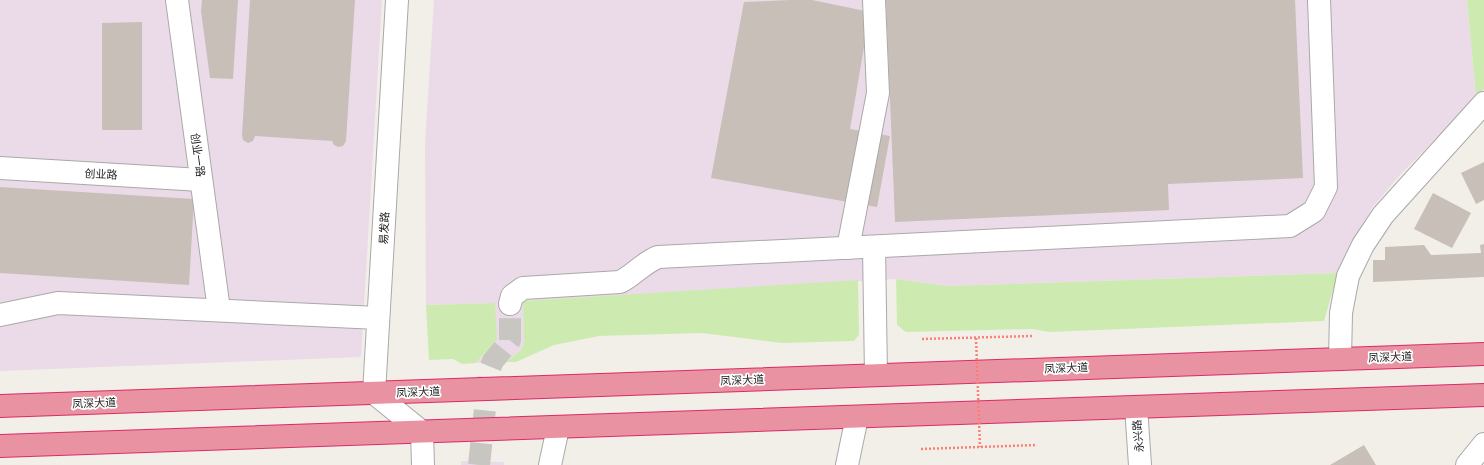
<svg xmlns="http://www.w3.org/2000/svg" width="1484" height="465" font-family="Jost,'Noto Sans SC',sans-serif">
  <rect width="100%" height="100%" fill="#f2efe9"/>
  <g fill="#ebdbe8">
    <polygon points="0,0 382,0 361,357 0,371"/>
    <polygon points="434,0 1467,0 1476,98 1399,176 1372,208 1352,242 1338,273 947,286 896,279 523,301 524,343 521,350 506,362 476,363 494,344 495,303 426,305 425,143"/>
    <polygon points="461,461 504,462 504,465 461,465"/>
  </g>
  <g fill="#cdebb0">
    <polygon points="1467,0 1484,0 1484,89 1476,98"/>
    <polygon points="1338,273 1324,321 1049,332 1032,329 906,332 897,325 896,279 947,286"/>
    <polygon points="858,280 859,335 854,341 782,343 702,333 599,336 554,345 516,362 506,362 521,350 524,343 523,301"/>
    <polygon points="495,303 497,339 476,363 462,364 453,359 429,360 426,305"/>
  </g>
  <g fill="#c7bfb8">
    <polygon points="202,0 238,0 233,79 210,78 201,11"/>
    <polygon points="250,0 355,0 346,141 343,146 338,147 334,145 332,141 255,136 253,141 248,143 243,140 242,135"/>
    <polygon points="791,0 812,0 870,12 850,129 890,136 877,207 711,178 744,2"/>
    <polygon points="886,0 1295,0 1303,178 1168,184 1169,210 895,222"/>
    <polygon points="142,22 142,130 102,130 102,23"/>
    <polygon points="1484,162 1484,200 1476,204 1461,173"/>
    <polygon points="0,187 194,199 189,285 0,273"/>
    <polygon points="1433,193 1471,213 1452,248 1414,229"/>
    <polygon points="1484,244 1484,277 1373,282 1373,260 1385,260 1385,247 1424,245 1431,255 1481,253 1480,245"/>
    <polygon points="1364,445 1376,465 1330,465"/>
  </g>
  <g fill="none" stroke-linecap="round" stroke-linejoin="round">
    <polyline stroke="#c8c6c1" stroke-width="22" stroke-dasharray="22 11" stroke-linecap="butt" points="479,465 489,371 493,361 510,340 510,304"/>
    <defs>
      <g id="minor">
        <polyline points="177,0 219,310"/>
        <polyline points="397,0 374,393 422,432 423,465"/>
        <polyline points="0,168 201,180"/>
        <polyline points="874,247 876,375"/>
        <polyline points="848,248 878,93 874,0"/>
        <path d="M 510,304 L 512,296 L 523,288 L 620,282 C 634,275 643,263 658,257 L 1290,226 L 1314,211 L 1326,187 L 1319,0"/>
        <polyline points="0,315 58,303 378,318"/>
        <polyline points="1340,359 1341,313 1348,276 1363,245 1383,215 1484,103"/>
        <polyline points="1136,407 1140,465"/>
        <polyline points="550,465 558,428"/>
        <polyline points="847,465 857,417"/>
        <polyline points="1467,465 1484,444"/>
      </g>
      <g id="highway">
        <polyline points="0,406 1484,354"/>
        <polyline points="0,446 1484,395"/>
      </g>
    </defs>
    <use href="#minor" stroke="#a9a9a9" stroke-width="24"/>
    <use href="#highway" stroke="#dc2a67" stroke-width="24"/>
    <g stroke="#fa8072" stroke-width="2.5" stroke-dasharray="2 2" stroke-linecap="butt">
      <polyline points="922,339 1032,336"/>
      <polyline points="921,449 1037,445"/>
    </g>
    <use href="#minor" stroke="#fff" stroke-width="22"/>
    <use href="#highway" stroke="#e892a2" stroke-width="22"/>
    <polyline stroke="#fa8072" stroke-width="2.5" stroke-dasharray="2 2" stroke-linecap="butt" points="976,338 980,447"/>
  </g>
  <g text-anchor="middle" dominant-baseline="central" stroke-width="3.5" stroke-linejoin="round" paint-order="stroke">
    <g font-size="11" fill="#222" stroke="#fff">
      <text transform="translate(198 155) rotate(82)">创业一路</text>
      <text transform="translate(101 174) rotate(3)">创业路</text>
      <text transform="translate(384 228) rotate(-87)">易发路</text>
      <text transform="translate(1390 357) rotate(-2)">凤深大道</text>
      <text transform="translate(1066 368) rotate(-2)">凤深大道</text>
      <text transform="translate(742 380) rotate(-2)">凤深大道</text>
      <text transform="translate(418 392) rotate(-2)">凤深大道</text>
      <text transform="translate(94 403) rotate(-2)">凤深大道</text>
      <text transform="translate(1138 436) rotate(-95)">永兴路</text>
    </g>
  </g>
</svg>
